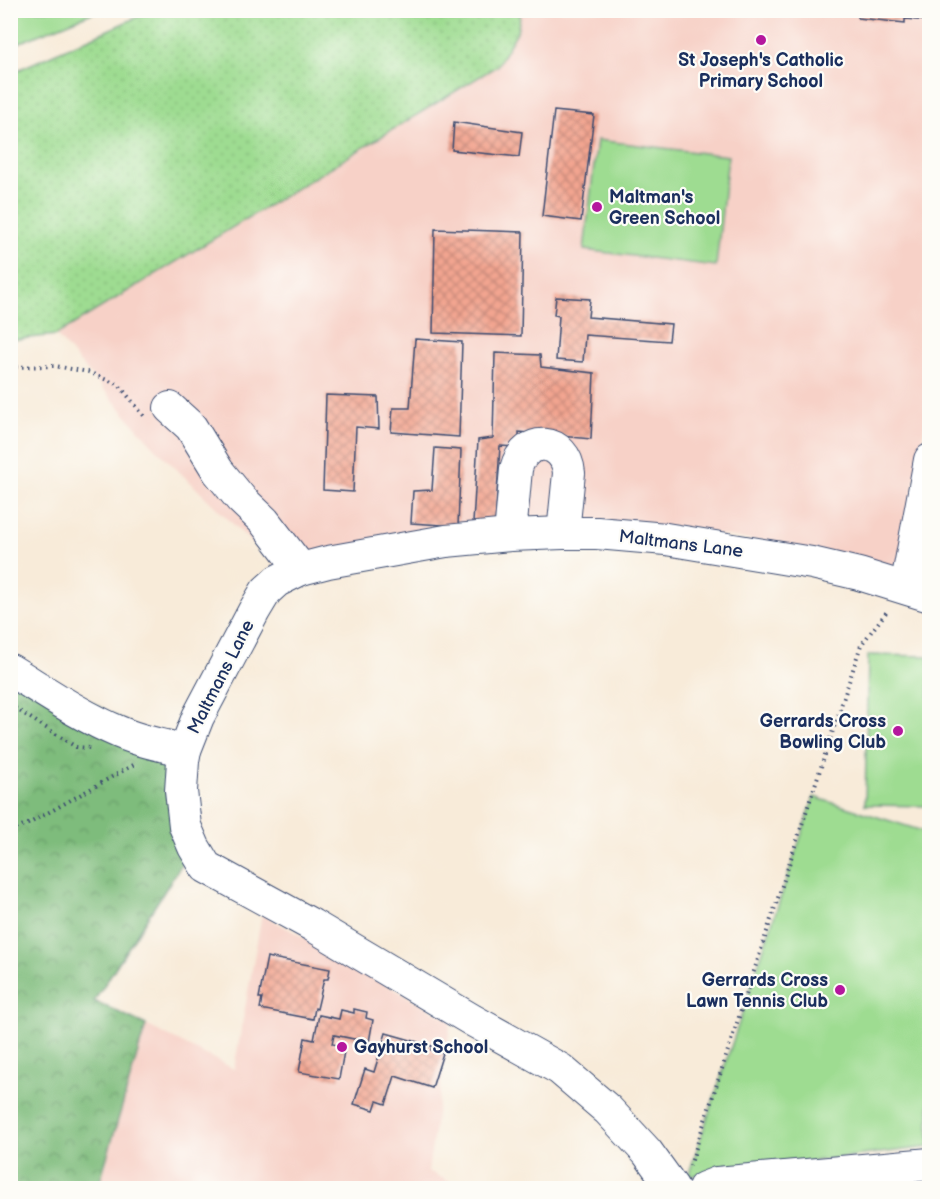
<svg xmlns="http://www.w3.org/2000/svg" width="940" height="1199" font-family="'Balsamiq Sans',sans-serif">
  <defs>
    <pattern id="forest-crowns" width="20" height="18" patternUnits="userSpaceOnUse" patternTransform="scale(1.5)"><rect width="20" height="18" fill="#7ebc7b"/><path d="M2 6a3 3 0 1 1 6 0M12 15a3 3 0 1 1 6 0" fill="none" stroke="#669968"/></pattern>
    <pattern id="park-dots" width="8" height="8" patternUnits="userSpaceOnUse" patternTransform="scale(1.5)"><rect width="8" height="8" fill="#9edc91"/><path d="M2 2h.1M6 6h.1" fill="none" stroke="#88bd7f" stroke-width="1.8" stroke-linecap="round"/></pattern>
    <pattern id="building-cross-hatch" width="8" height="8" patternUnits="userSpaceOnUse" patternTransform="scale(1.5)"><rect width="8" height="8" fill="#f3a590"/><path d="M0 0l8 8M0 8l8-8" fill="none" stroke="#c48779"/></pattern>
  </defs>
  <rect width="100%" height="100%" fill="#fdfcf7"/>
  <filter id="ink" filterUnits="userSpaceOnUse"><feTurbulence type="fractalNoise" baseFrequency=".0167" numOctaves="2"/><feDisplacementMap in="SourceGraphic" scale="12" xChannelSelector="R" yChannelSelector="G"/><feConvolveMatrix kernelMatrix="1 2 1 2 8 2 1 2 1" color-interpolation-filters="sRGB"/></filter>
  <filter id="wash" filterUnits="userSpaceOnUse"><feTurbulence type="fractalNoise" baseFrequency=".008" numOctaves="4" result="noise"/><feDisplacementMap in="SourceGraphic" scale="24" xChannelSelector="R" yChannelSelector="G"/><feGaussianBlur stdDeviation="1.35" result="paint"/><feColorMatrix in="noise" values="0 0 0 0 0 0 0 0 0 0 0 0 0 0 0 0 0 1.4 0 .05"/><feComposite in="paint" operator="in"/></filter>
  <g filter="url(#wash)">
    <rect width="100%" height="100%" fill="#f8ebd9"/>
    <g fill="#f7d1c7">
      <polygon points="521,11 929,11 929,402 899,568 675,526 275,565 154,447 56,335 497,66 517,32"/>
      <polygon points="262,914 451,1021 428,1171 462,1188 93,1188 102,1176 107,1163 108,1159 107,1158 146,1025 234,1069"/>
    </g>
    <g fill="#9edc91" stroke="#5c8678" stroke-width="1.5">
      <polygon points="11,10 97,10 97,11 11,46"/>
      <polygon points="597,140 728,156 716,266 584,250"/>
      <polygon points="868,655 929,656 929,806 865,805"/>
      <polygon points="814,797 929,833 929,1147 688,1176"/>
    </g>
    <polygon fill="url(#forest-crowns)" stroke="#4c766c" stroke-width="1.5" points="10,651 28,666 156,739 172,777 185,859 94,1001 146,1025 98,1188 11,1188"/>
    <polygon fill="url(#park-dots)" stroke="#5c8678" stroke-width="1.5" points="151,11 151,10 521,11 517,32 497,66 56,335 11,340 11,73"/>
    <g id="blocks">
      <g fill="url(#building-cross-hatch)">
        <polygon points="859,10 930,10 930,21 905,19 905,23 858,18"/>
        <polygon points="554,111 594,115 581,221 542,216"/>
        <polygon points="454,122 522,132 519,157 452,150"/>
        <polygon points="435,229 523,232 521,336 433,333"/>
        <polygon points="556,297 590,299 588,317 671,324 669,341 585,335 583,362 556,360 559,316 554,315"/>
        <polygon points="415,339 462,342 459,437 391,432 393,408 410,408"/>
        <polygon points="495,353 540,355 541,367 594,373 591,439 519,432 519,447 500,446 495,525 473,523 478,440 493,438"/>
        <polygon points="326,395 378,397 379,429 356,427 353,492 323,490"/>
        <polygon points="435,448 461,450 458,526 411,523 413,491 432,490"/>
        <polygon points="267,957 330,969 328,979 324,979 317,1009 315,1008 313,1019 260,1009 262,998 259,998"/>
        <polygon points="354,1009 367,1012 366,1018 373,1020 369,1042 334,1035 332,1044 345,1046 339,1079 299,1072 305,1038 314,1040 319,1015 339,1019 341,1010 354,1013"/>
        <polygon points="386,1033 432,1046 431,1050 443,1053 432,1088 395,1076 386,1104 377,1101 374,1110 354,1104 365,1069 374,1072"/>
      </g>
    </g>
  </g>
  <g filter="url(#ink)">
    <use href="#blocks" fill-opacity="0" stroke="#3c4b70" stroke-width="1.5"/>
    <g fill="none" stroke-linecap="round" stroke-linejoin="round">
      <defs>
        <g id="minor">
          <polyline points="170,408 191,427 218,471 241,499 264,521 301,569"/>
          <path d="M 510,535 L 516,469 C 525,434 566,438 569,473 L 563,533"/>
          <polyline points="906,588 930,460"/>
          <path d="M 10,670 C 46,692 81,716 119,732 C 140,741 163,746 185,750"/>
          <polyline points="673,1188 647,1152 608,1110 560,1069 472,1020 312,925 206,867 194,847 185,826 181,791 183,761 185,750 198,717 254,611 266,591 277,581 301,569 328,562 446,541 510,535 563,533 597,533 666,539 812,563 859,574 930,596"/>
          <polyline points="704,1188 717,1183 930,1164"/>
        </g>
      </defs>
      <use href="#minor" stroke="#3c4b70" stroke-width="34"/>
      <g stroke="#3c4b70" stroke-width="4" stroke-dasharray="1.5 4.5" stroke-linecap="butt">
        <polyline points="10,367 55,366 88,372 119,385 145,417"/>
        <polyline points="10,705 76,747 90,748"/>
        <polyline points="10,829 28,824 135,764"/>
        <polyline points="690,1166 861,645 888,610"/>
      </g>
      <use href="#minor" stroke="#fff" stroke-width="32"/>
    </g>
  </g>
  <g fill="#b5179e" stroke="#fdfcf7" stroke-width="2">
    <circle cx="761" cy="40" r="6"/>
    <circle cx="597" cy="207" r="6"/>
    <circle cx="898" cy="731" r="6"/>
    <circle cx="840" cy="990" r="6"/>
    <circle cx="342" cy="1047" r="6"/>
  </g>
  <g text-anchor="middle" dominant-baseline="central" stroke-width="4.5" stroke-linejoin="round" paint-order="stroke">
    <g font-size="18" font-weight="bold" fill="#1b2f5e" stroke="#fdfcf7" text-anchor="start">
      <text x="761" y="60" text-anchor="middle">St Joseph's Catholic<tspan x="761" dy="21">Primary School</tspan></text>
      <text x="609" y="197">Maltman's<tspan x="609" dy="21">Green School</tspan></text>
      <text x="886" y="721" text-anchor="end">Gerrards Cross<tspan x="886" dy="21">Bowling Club</tspan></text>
      <text x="828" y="980" text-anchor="end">Gerrards Cross<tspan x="828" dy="21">Lawn Tennis Club</tspan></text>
      <text x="354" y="1047">Gayhurst School</text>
    </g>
    <g font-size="18" fill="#1b2f5e" stroke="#fdfcf7">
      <text transform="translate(681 544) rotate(7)">Maltmans Lane</text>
      <text transform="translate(221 677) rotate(-63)">Maltmans Lane</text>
    </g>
  </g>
  <rect width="940" height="1199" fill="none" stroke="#fdfcf7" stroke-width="36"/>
</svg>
